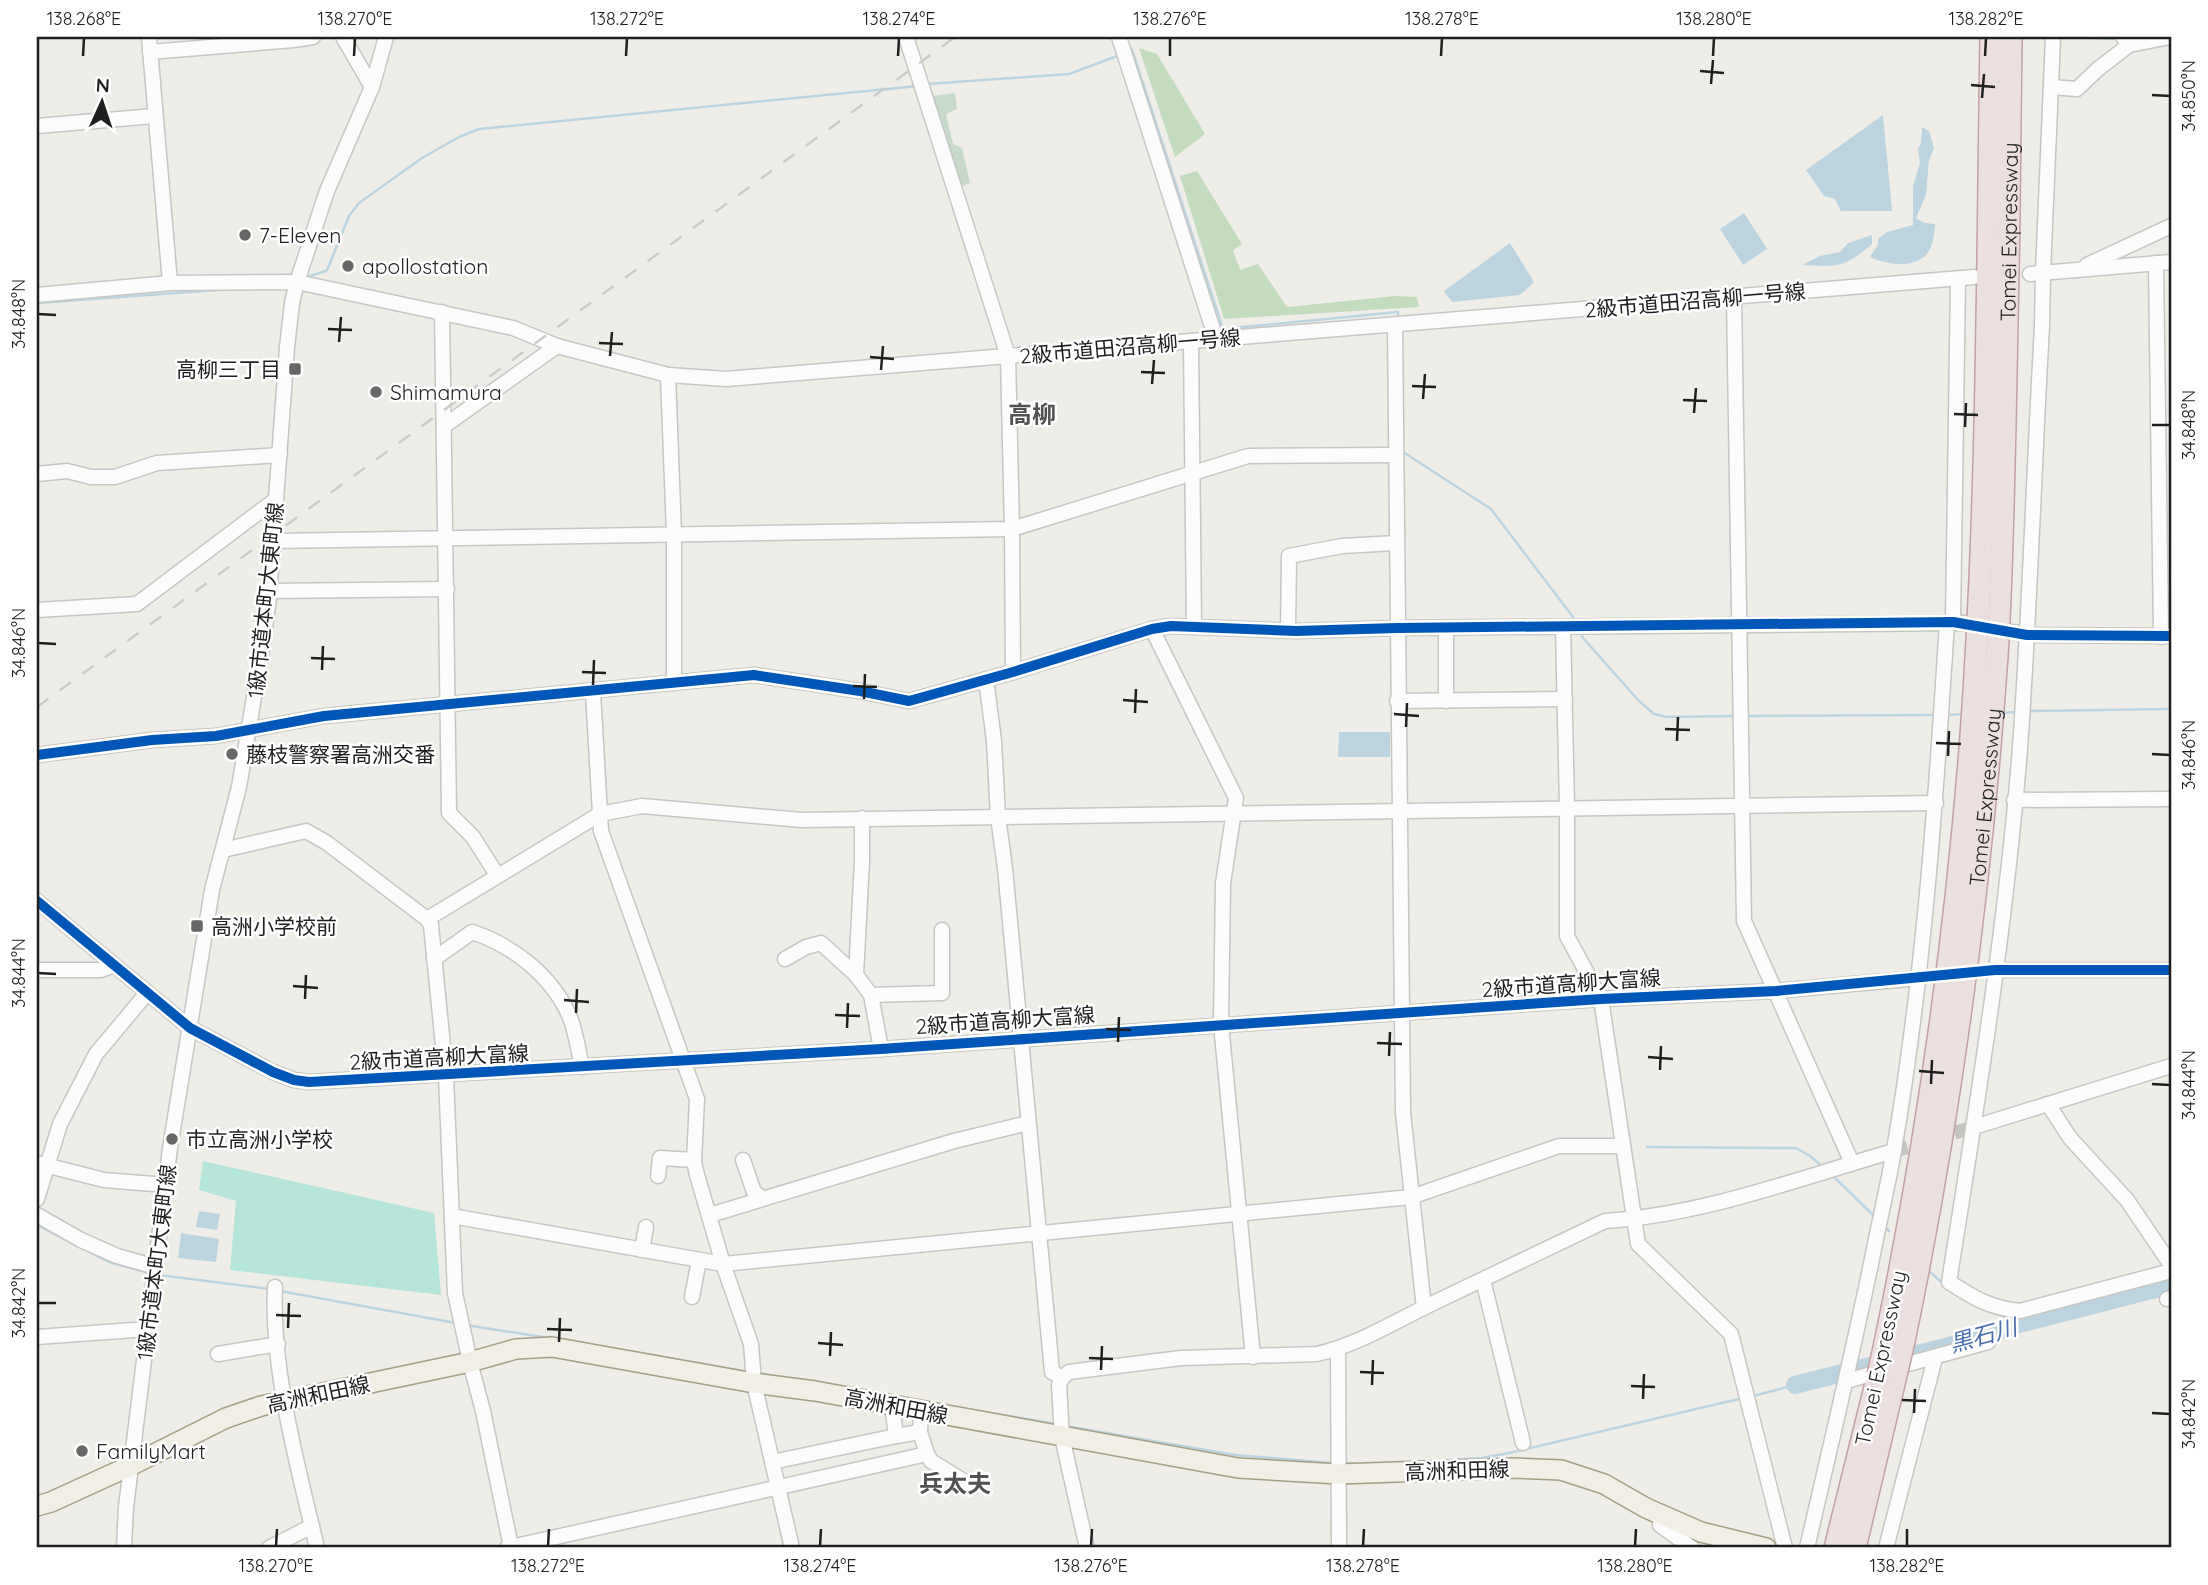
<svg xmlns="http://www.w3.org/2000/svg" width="2208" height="1585" font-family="Quicksand,'Noto Sans JP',sans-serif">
  <rect width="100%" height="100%" fill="#eeede8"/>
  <g fill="#c4dcbe">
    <polygon points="1139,48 1157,54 1205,134 1175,157"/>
    <polygon points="1197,171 1242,244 1233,250 1240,270 1258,264 1287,307 1395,296 1417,297 1419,307 1224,319 1180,176"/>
  </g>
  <polygon fill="#c7d9ca" points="955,93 957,109 946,114 953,144 962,148 970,183 958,188 931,96"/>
  <polygon fill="#b4e5d8" points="203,1161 434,1213 441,1295 230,1270 236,1201 199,1190"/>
  <g fill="#bcd4e0">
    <polygon points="1883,115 1892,211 1841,211 1835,199 1824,196 1806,170"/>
    <path d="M 1922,127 L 1929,131 L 1934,148 L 1929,160 L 1926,195 L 1916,218 L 1924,223 L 1935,224 C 1934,235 1933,249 1925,256 C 1910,269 1885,264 1870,257 L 1878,245 L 1878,239 L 1887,232 L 1913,225 L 1913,186 L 1920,163 L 1918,149 L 1921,143 Z"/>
    <polygon points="1744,213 1767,249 1743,265 1720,229"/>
    <path d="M 1872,235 L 1872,244 C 1845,268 1836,267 1802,265 L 1820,256 L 1840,252 L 1848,243 Z"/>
    <polygon points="1510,243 1534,282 1520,295 1452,302 1444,291"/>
    <polygon points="1339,732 1390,732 1390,757 1338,757"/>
    <polygon points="199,1211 220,1214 217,1230 196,1227"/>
    <polygon points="181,1233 219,1239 216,1262 178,1258"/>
  </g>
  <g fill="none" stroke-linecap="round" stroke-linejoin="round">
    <g stroke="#bcd4e0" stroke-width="2.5">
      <polyline points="2090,38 2118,39"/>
      <polyline points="1130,51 1132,50 1223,329 1398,312 1398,320"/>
      <polyline points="928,84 1069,74 1120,55"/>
      <polyline points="306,277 326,271 328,268 349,216 359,203 422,158 459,137 479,129 918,86"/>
      <polyline points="37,303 217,290"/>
      <polyline points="1400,450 1491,509 1576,621"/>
      <polyline points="1580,630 1583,638 1639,701 1654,714 1667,717 1734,716"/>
      <polyline points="2028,711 2171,709"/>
      <polyline points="2000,713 2017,712"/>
      <polyline points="1947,715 1965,714"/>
      <polyline points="1744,716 1937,715"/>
      <polyline points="1647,1147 1796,1148 1810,1156 1823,1167"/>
      <polyline points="1833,1176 1876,1218"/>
      <polyline points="37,1225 74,1244"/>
      <polyline points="1883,1225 1889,1231"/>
      <polyline points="80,1247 109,1262 149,1273"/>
      <path d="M 1930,1272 C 1959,1300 1985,1311 2023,1323"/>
      <polyline points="159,1275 270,1289"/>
      <polyline points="280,1291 456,1323"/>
      <polyline points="466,1325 549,1338"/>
      <polyline points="646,1354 749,1372"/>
      <polyline points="759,1373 780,1377"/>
      <polyline points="1753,1396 1795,1385"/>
      <polyline points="960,1408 1057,1424"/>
      <polyline points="1066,1426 1235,1455 1333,1463"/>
      <polyline points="1417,1462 1482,1458 1509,1453 1743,1398"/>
      <polyline points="1344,1463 1358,1464"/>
    </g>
    <polyline stroke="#bcd4e0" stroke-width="18" points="1795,1385 1949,1346 2023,1323 2171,1285"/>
    <g stroke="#c5c4c0" stroke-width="14" stroke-dasharray="14 7" stroke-linecap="butt">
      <polyline points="1919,978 1995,970"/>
      <polyline points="1894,1151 1974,1127"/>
    </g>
    <defs>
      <g id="minor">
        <polyline points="149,37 170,283"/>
        <polyline points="343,37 372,87"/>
        <polyline points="906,37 1008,356 1012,529 1013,672"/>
        <polyline points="1119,37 1216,339"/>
        <path d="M 2053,37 L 2043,272 L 2042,326 C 2034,466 2030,607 2020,748 C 2006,927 1977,1105 1949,1282 C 1974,1298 1990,1308 2020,1311 L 2171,1271"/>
        <polyline points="2123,37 2129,45 2170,37"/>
        <polyline points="150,52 294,40 313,37"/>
        <polyline points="2051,87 2077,89 2098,69 2129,45"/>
        <polyline points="37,126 154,116"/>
        <polyline points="2156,263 2161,637"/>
        <polyline points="2087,265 2171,226"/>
        <polyline points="2030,274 2171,262"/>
        <polyline points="37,295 170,283 297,282 513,328 557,346 668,375 726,379 1974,277"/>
        <polyline points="1734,297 1744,921 1852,1163"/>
        <polyline points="442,312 449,813 473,837 497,875"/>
        <polyline points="1395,325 1403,1113 1424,1308"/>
        <polyline points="1191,341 1194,626"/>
        <polyline points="668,375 674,534 674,683"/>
        <polyline points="444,426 557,346"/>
        <polyline points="37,474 67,471 91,477 115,477 157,463 280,455"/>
        <polyline points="273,541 1012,529 1248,456 1395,455"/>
        <polyline points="270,591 447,589"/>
        <polyline points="37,610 137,604 275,500"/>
        <polyline points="1953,622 1958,279"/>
        <polyline points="1563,627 1567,807 1567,936 1601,999 1638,1244 1731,1334 1785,1548"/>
        <polyline points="1446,628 1446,701"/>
        <polyline points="1152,629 1236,798 1223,883 1221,1024 1253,1357"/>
        <polyline points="1288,630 1289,556 1342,546 1396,543"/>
        <polyline points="2013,632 2027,635 2171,636"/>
        <polyline points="986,679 994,741 998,817 1005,868 1052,1372 1062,1378"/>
        <polyline points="593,692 601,831 697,1099 694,1162 697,1175 723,1264 751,1344 754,1383 792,1548"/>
        <polyline points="1397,701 1565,699"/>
        <polyline points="37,755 152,740 216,736 324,716 754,675 860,691 909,701 1013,672 1152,629 1171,626 1296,631 1397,628 1965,623"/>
        <polyline points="2014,800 2171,799"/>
        <polyline points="862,818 862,861 856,975 871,995 881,1049"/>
        <polyline points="223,850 306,831 327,843 427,919 431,925 446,1076 455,1293 470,1362 483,1411 511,1547"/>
        <polyline points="37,901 190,1028 273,1072 294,1080 309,1082 881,1049 1601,999 1776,991 1919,978"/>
        <polyline points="427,919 600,814 642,806 802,820 1936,803"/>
        <path d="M 434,959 L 472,932 C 512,945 551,975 569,1015 C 576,1031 578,1050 582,1067"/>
        <polyline points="785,959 806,947 821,943 856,975"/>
        <polyline points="37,970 101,970 114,965"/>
        <polyline points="1995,970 2171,970"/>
        <polyline points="871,995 942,993 942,930"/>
        <polyline points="2048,1104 2070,1138 2127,1200 2171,1265"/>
        <polyline points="1974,1127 2171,1066"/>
        <polyline points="743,1160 754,1192 762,1198"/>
        <polyline points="37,1163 104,1180 166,1185"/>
        <polyline points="658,1176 660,1158 694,1160"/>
        <polyline points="37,1199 60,1124 96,1054 147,993"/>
        <polyline points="37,1215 81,1240 117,1256 156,1267"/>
        <polyline points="710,1215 954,1141 1028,1123"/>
        <polyline points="452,1216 723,1264 1411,1197 1559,1146 1623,1146"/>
        <polyline points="642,1250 646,1227"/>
        <polyline points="1483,1280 1523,1443"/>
        <path d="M 275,1287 C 271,1370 298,1467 317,1548"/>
        <polyline points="692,1297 699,1260"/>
        <polyline points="2167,1299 2171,1298"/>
        <polyline points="37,1337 148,1329"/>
        <polyline points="1338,1350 1339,1548"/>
        <polyline points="218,1354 278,1344"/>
        <polyline points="1846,1381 1988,1342"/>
        <polyline points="892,1405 896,1436 920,1432 921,1411"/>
        <polyline points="927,1454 931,1461 973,1487"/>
        <polyline points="772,1462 896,1436"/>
        <polyline points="1661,1515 1660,1525 1692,1548"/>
        <polyline points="124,1548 126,1507 170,1148 212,890 239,787 263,643 269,598 287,347 292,303 297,282 327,191 372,87 386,37"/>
        <polyline points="269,1548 312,1526"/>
        <polyline points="507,1548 927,1454 920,1432"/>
        <path d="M 1087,1548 L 1062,1437 L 1059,1385 L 1062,1378 L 1069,1372 L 1181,1358 L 1317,1354 C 1356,1345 1389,1325 1425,1307 C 1485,1278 1545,1250 1605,1221 C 1704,1215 1799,1178 1894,1151"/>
        <path d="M 1807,1548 C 1829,1452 1852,1356 1872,1259 C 1879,1222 1888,1186 1894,1150 C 1924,975 1936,799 1947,622"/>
        <polyline points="1886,1548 1935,1358"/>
      </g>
      <polyline id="major" points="37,1506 51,1502 132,1465 226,1418 261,1406 470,1362 516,1349 552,1347 754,1383 815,1391 1238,1468 1338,1474 1514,1468 1561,1470 1604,1484 1646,1508 1701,1532 1766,1548"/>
      <g id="highway">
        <path id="s1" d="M 1904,1341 C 1951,1115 1981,886 1997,656 C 2002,579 2003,502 2005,425 C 2008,296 2010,166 2011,37"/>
        <path d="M 1885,1343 C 1925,1152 1953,957 1969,762 C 1988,521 1987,279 1991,37"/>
        <polyline points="1835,1548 1878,1375"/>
        <polyline points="1855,1548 1897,1371"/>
      </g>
    </defs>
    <use href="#minor" stroke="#c6c6c4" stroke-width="17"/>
    <use href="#major" stroke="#a49f84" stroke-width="22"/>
    <use href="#highway" stroke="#c3a0a4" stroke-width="24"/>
    <use href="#minor" stroke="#fcfcfc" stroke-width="14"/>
    <use href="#major" stroke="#f1eee5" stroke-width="19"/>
    <use href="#highway" stroke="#ebdfe0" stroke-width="21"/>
    <polyline stroke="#cbcbca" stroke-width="2.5" stroke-dasharray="14 14" stroke-linecap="butt" points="37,707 955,37"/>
    <defs>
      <g id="highway-bridge">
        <polyline points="1897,1371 1904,1341"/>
        <polyline points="1878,1375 1885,1343"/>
      </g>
    </defs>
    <use href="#highway-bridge" stroke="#c3a0a4" stroke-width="24" stroke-linecap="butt"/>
    <use href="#highway-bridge" stroke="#ebdfe0" stroke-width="21"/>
    <defs>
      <g id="cycleway">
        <polyline points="37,755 152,740 216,736 324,716 754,675 860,691 909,701 1013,672 1152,629 1171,626 1296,631 1397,628 1953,622 2027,635 2171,636"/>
        <polyline points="37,901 190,1028 273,1072 294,1080 309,1082 881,1049 1601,999 1776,991 1995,970 2171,970"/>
      </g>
    </defs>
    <use href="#cycleway" stroke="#fff" stroke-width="15"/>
    <use href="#cycleway" stroke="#0057b8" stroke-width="10"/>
  </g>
  <path fill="none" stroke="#1f1f1f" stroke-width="2.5" d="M 83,56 L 84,38M 354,56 L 355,38M 626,56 L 627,38M 898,56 L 899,38M 1170,56 L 1170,38M 1441,56 L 1442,38M 1713,56 L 1714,38M 1985,56 L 1986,38M 1700,71 L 1724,73M 1711,84 L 1713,60M 1971,85 L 1995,87M 2152,95 L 2170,96M 1982,98 L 1984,74M 38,314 L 56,315M 328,329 L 352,330M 339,342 L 341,317M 599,343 L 623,344M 610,356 L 612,332M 870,357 L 894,359M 881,370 L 883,346M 1141,372 L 1165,373M 1152,384 L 1154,360M 1412,386 L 1436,387M 1423,399 L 1425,374M 1683,400 L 1707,401M 1694,413 L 1696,388M 1954,414 L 1978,415M 2152,425 L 2170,425M 1965,427 L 1966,403M 38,643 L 56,644M 311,658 L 335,659M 322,670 L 323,646M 582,672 L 606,673M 593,685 L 594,660M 853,686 L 877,687M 864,699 L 865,674M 1123,700 L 1148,702M 1135,713 L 1136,689M 1394,714 L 1419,716M 1406,727 L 1407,703M 1665,729 L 1690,730M 1677,741 L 1678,717M 1936,743 L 1961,744M 2152,754 L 2170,755M 1948,756 L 1949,731M 38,973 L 56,974M 293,986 L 318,988M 305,999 L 306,975M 564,1000 L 589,1002M 576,1013 L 577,989M 835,1015 L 860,1016M 847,1028 L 848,1003M 1106,1029 L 1131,1030M 1118,1042 L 1119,1017M 1377,1043 L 1402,1044M 1389,1056 L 1390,1032M 1648,1057 L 1673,1059M 1660,1070 L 1661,1046M 1919,1071 L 1944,1073M 1931,1084 L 1932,1060M 2152,1084 L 2170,1085M 38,1303 L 56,1303M 276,1315 L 301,1316M 288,1328 L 289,1303M 547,1329 L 572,1330M 559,1342 L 560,1318M 818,1343 L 843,1345M 830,1356 L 831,1332M 1089,1358 L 1113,1359M 1101,1370 L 1102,1346M 1360,1372 L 1384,1373M 1372,1385 L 1373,1360M 1631,1386 L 1655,1387M 1643,1399 L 1644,1374M 1902,1400 L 1926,1401M 1914,1413 L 1915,1389M 2152,1413 L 2170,1414M 276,1546 L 277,1529M 548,1546 L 549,1529M 820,1546 L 821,1529M 1091,1546 L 1092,1529M 1363,1546 L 1364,1529M 1635,1546 L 1636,1529M 1907,1546 L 1907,1529"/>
  <g fill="#676765" stroke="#fff" stroke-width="2.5">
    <circle cx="245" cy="235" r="7"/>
    <circle cx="348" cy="266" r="7"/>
    <rect x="288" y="362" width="14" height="14" rx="3.5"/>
    <circle cx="376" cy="392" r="7"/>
    <circle cx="232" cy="754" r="7"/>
    <rect x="190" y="919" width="14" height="14" rx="3.5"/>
    <circle cx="172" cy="1139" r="7"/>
    <circle cx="82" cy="1451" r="7"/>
  </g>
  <g text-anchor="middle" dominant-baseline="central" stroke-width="5" stroke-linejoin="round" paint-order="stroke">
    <g font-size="21" fill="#1f1f1f" stroke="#fff">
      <text stroke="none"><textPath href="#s1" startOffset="1116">Tomei Expressway</textPath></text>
      <text transform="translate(1695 300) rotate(-5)">2級市道田沼高柳一号線</text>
      <text transform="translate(1130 346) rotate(-5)">2級市道田沼高柳一号線</text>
      <text transform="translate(265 600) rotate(-84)">1級市道本町大東町線</text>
      <text stroke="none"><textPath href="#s1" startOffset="550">Tomei Expressway</textPath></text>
      <text transform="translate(1571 983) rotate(-4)">2級市道高柳大富線</text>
      <text transform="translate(1005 1020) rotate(-4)">2級市道高柳大富線</text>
      <text transform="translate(439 1057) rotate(-3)">2級市道高柳大富線</text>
      <text transform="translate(156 1262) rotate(-83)">1級市道本町大東町線</text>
      <text transform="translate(1880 1358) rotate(-78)">Tomei Expressway</text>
      <text transform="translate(318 1394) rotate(-12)">高洲和田線</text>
      <text transform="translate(896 1406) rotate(11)">高洲和田線</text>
      <text transform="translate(1457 1470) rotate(-2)">高洲和田線</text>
    </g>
    <g font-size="21" fill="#1f1f1f" stroke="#fff" text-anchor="start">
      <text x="259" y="235">7-Eleven</text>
      <text x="362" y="266">apollostation</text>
      <text x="281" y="369" text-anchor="end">高柳三丁目</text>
      <text x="390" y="392">Shimamura</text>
      <text x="246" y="754">藤枝警察署高洲交番</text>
      <text x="211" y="926">高洲小学校前</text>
      <text x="186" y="1139">市立高洲小学校</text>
      <text x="96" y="1451">FamilyMart</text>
    </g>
    <g font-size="23" font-style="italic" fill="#4b6eaf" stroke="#fff">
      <text transform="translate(1983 1335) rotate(-15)">黒石川</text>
    </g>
    <g font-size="24" font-weight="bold" fill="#525252" stroke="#fff">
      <text x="1032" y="414">高柳</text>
      <text x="955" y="1483">兵太夫</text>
    </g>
  </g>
  <rect width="2208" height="1585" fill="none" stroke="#ffffff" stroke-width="77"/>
  <g transform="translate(102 102) rotate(3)" stroke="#ffffff" stroke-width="5" paint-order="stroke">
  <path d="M0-5L12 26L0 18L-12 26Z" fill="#1f1f1f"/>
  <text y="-10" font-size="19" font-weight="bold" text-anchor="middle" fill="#1f1f1f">N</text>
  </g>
  <rect x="38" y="38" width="2132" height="1508" fill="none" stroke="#1f1f1f" stroke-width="2.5"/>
  <g font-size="18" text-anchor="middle" fill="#1f1f1f">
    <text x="84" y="25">138.268°E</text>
    <text x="355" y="25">138.270°E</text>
    <text x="627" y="25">138.272°E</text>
    <text x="899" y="25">138.274°E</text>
    <text x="1170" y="25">138.276°E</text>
    <text x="1442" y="25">138.278°E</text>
    <text x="1714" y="25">138.280°E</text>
    <text x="1986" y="25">138.282°E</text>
    <text transform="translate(2189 96) rotate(-90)" y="6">34.850°N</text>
    <text transform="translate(19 314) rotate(-90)" y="6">34.848°N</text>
    <text transform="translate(2189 425) rotate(-90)" y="6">34.848°N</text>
    <text transform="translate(19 643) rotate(-90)" y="6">34.846°N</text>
    <text transform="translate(2189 755) rotate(-90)" y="6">34.846°N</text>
    <text transform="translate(19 973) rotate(-90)" y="6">34.844°N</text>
    <text transform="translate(2189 1085) rotate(-90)" y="6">34.844°N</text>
    <text transform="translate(19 1303) rotate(-90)" y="6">34.842°N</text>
    <text transform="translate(2189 1414) rotate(-90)" y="6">34.842°N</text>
    <text x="276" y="1572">138.270°E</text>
    <text x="548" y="1572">138.272°E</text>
    <text x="820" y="1572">138.274°E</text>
    <text x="1091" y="1572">138.276°E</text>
    <text x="1363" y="1572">138.278°E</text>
    <text x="1635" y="1572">138.280°E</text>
    <text x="1907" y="1572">138.282°E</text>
  </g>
</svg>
